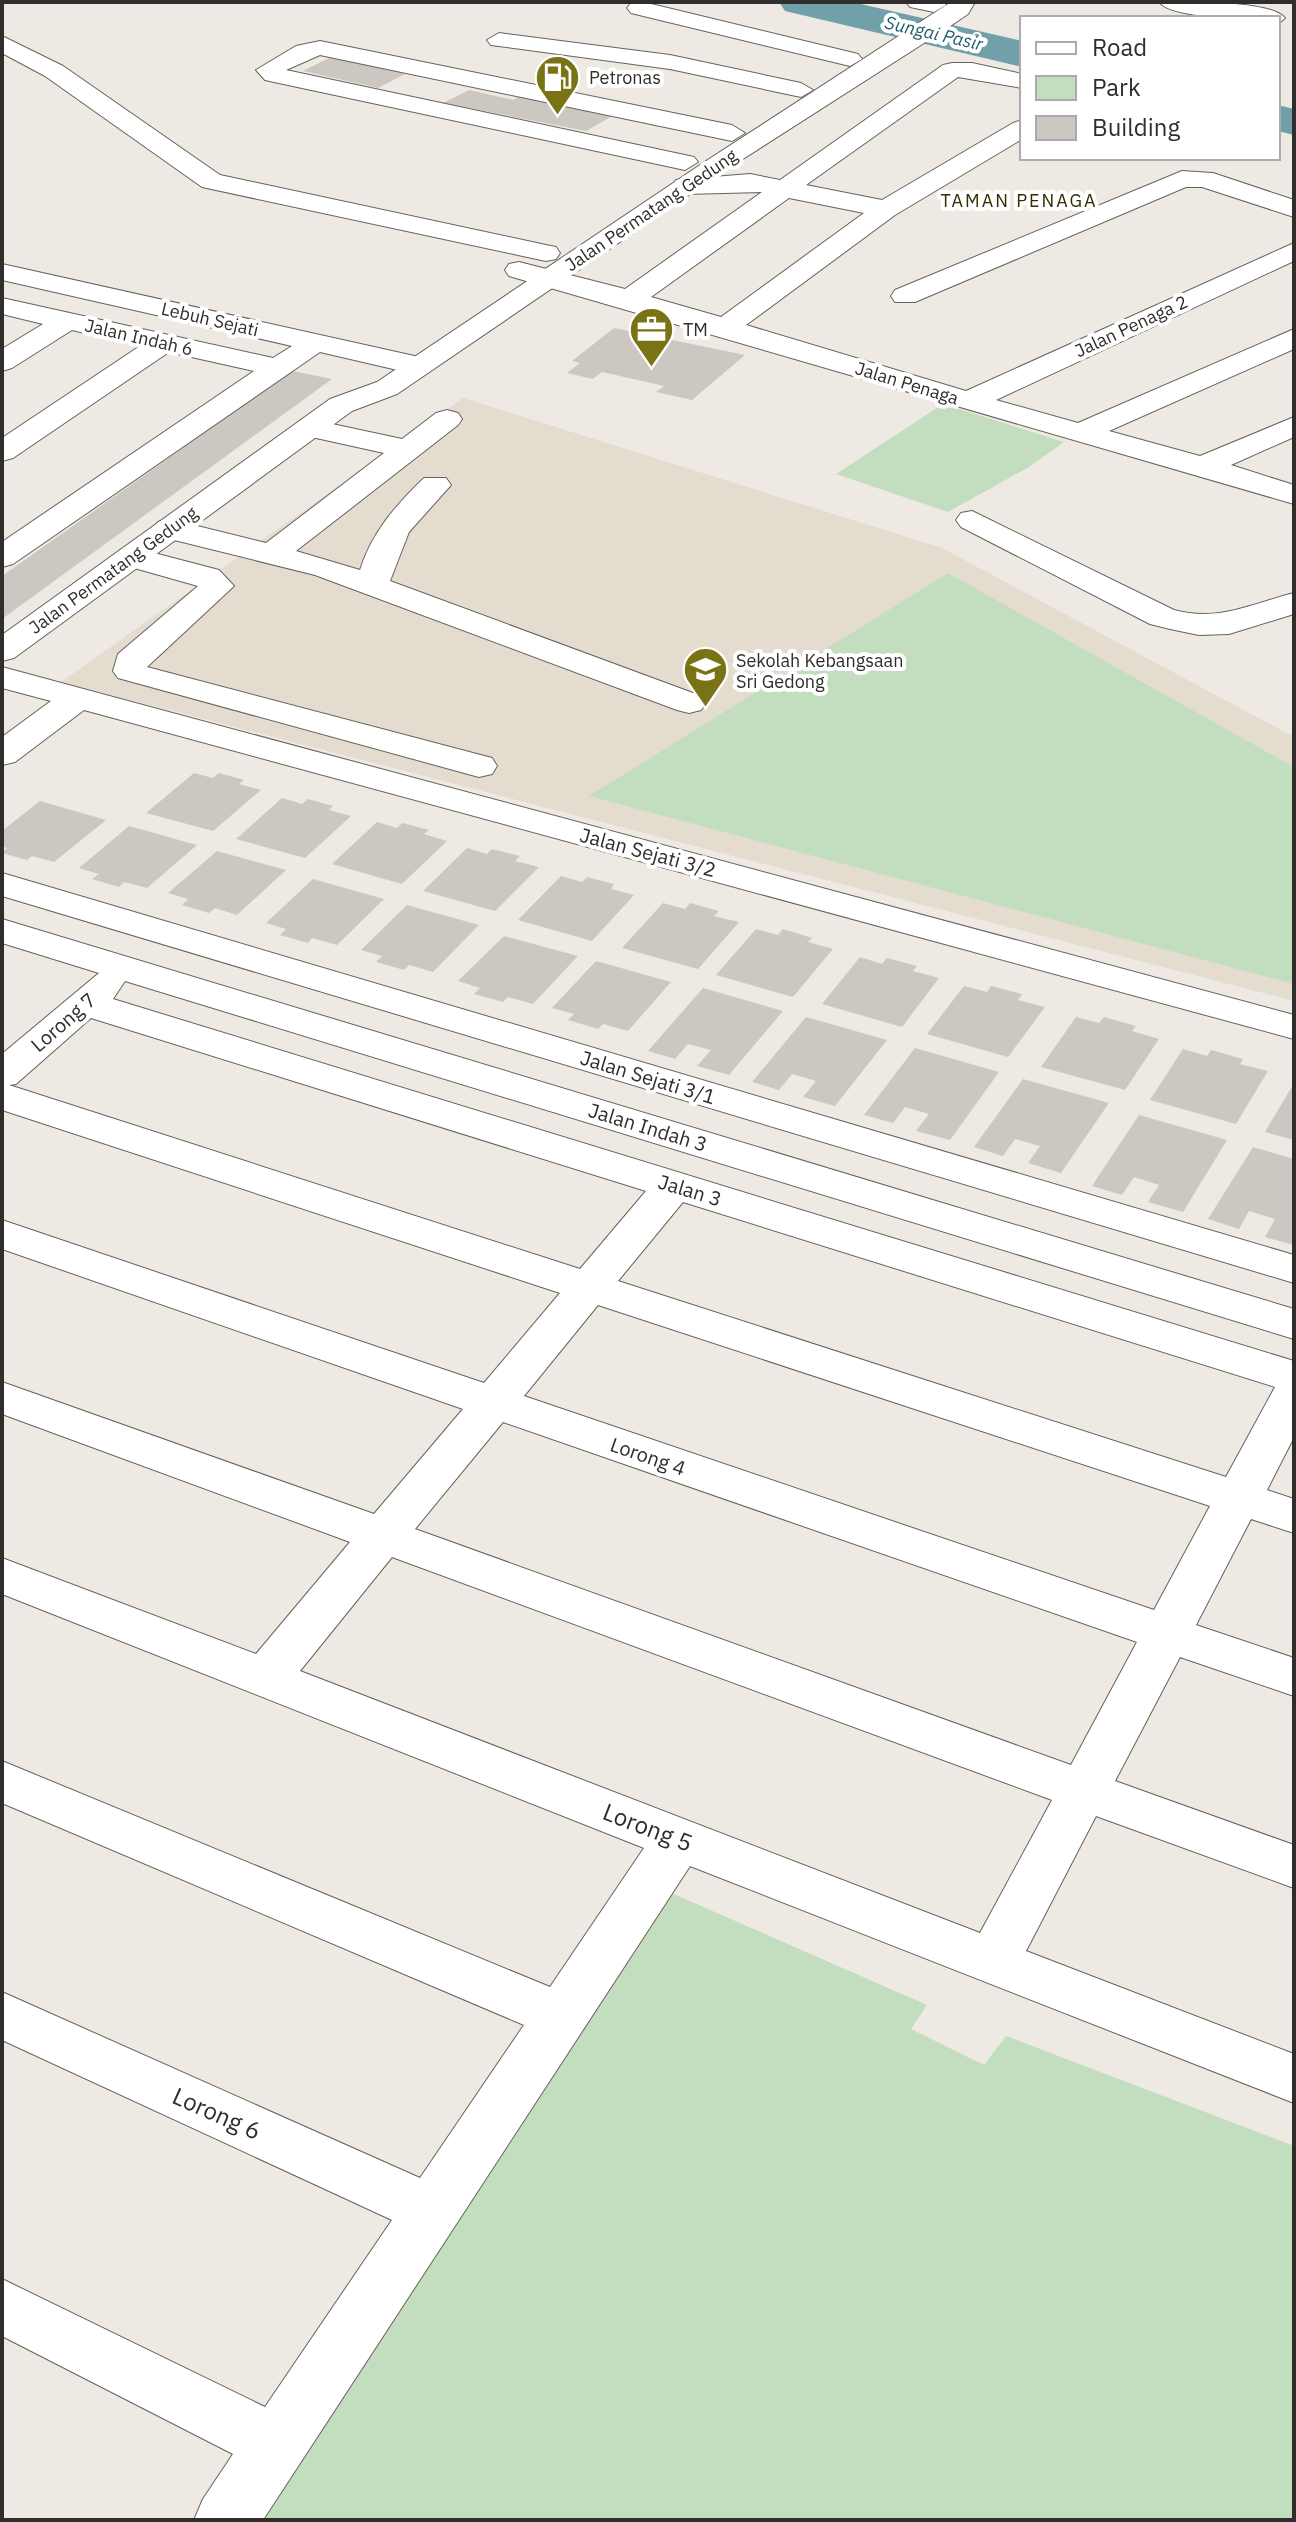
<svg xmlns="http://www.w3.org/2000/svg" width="1296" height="2522" font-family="'IBM Plex Sans',sans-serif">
  <rect width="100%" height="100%" fill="#eee9e3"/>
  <polygon fill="#e5dcd0" points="463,398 942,548 1294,737 1294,1001 61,682"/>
  <g fill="#c3debf">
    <polygon points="943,404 1064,442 1029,467 948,512 836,474"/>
    <polygon points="948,573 1294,767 1294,984 589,796"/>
    <polygon points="669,1892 927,2005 911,2029 984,2065 1006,2036 1294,2146 1294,2520 249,2520"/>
  </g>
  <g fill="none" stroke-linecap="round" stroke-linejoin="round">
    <g fill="#71a0aa" fill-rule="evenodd">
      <polygon points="779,2 852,2 1022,41 1022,67 785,11"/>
      <polygon points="1278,105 1294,109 1294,135 1278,131"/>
    </g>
  </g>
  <g fill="#ccc8c1">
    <polygon points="339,53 413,70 378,88 303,71"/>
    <polygon points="469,90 513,100 524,93 616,114 586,131 443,103"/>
    <polygon points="614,328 745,355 692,400 656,392 664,386 602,372 593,379 567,373 580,363 572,361"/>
    <polygon points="292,371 332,379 2,619 2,576"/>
    <polygon points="194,773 213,778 219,773 244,780 239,784 261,790 213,831 146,813"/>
    <polygon points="282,798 302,804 308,799 333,806 329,810 351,816 305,858 236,839"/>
    <polygon points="40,801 106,820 54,862 32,856 27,860 2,853 7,848 2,846 2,831"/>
    <polygon points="377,822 397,828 402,823 429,830 424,834 447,841 402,884 332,864"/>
    <polygon points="129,826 197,845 147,888 124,882 119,887 92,879 99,874 79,868"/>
    <polygon points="467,848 487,854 492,849 520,856 515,861 539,867 495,911 423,891"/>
    <polygon points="217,851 286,870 237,915 215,908 209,913 182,905 188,899 168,893"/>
    <polygon points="561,876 582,882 587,877 614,884 611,889 634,895 592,941 518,920"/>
    <polygon points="313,879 384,899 337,945 312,938 308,943 280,935 286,929 266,923"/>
    <polygon points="663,903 685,909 690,903 719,911 714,916 739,922 698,969 622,948"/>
    <polygon points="407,905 479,925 433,972 409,965 404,970 376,962 382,956 361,950"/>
    <polygon points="756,929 778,935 783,929 812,938 808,942 833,949 793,997 716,975"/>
    <polygon points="504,936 578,956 533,1004 508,997 503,1002 474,994 480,988 458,981"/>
    <polygon points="860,957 882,964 887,958 917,966 913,971 939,978 902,1027 822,1004"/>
    <polygon points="596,961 671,982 628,1031 603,1024 598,1029 568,1020 574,1014 552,1008"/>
    <polygon points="964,986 987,992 991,986 1022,994 1018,1000 1045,1007 1008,1057 927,1034"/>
    <polygon points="703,988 783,1011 729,1075 697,1066 711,1050 688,1044 675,1059 648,1051"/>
    <polygon points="806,1017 887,1040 835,1106 803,1097 816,1081 792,1074 779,1090 752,1082"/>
    <polygon points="1076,1017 1099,1023 1104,1017 1136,1026 1132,1031 1159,1039 1125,1090 1041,1067"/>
    <polygon points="915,1048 999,1072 950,1140 916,1131 929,1114 905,1107 893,1123 864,1115"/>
    <polygon points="1183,1049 1207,1056 1211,1050 1243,1059 1240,1064 1268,1071 1236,1124 1150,1100"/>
    <polygon points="1023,1079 1109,1103 1061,1173 1028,1163 1040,1146 1015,1139 1003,1156 974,1147"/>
    <polygon points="1294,1083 1294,1140 1265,1132"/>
    <polygon points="1139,1115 1227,1140 1183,1212 1148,1202 1159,1185 1134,1177 1122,1195 1092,1186"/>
    <polygon points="1253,1147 1294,1159 1294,1245 1265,1237 1275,1219 1249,1211 1239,1229 1208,1219"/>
  </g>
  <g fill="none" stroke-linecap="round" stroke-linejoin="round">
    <defs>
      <g id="minor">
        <polygon points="643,2 858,54 862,59 850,66 631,13 627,8 631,3"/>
        <polygon points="906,2 943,2 946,5 934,12 910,7"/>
        <path d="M 1159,2 C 1184,2 1271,0 1285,18 L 1278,24 L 1278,18 C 1255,18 1173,20 1159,2 Z"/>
        <polygon points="499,33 670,55 801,83 813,90 801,97 670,69 491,45 487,40"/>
        <polygon points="2,36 63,66 220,175 546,245 556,247 560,253 556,259 546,261 202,187 45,76 2,53"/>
        <polygon points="320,41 732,125 745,133 732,141 320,55 286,70 694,157 698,162 685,170 274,82 265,80 256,70 296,46"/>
        <path d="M 952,63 L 972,63 L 1022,74 L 1022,88 L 958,77 L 806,185 L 882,200 L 1013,123 L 1022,120 L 1022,139 L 895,215 L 746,325 L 966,391 L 1294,243 L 1294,261 L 996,400 L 1078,423 L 1294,329 L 1294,349 L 1109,431 L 1200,456 L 1294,417 L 1294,437 L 1231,465 L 1294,485 L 1294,504 L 509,276 L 505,270 L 509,264 L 519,262 L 625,289 L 762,192 L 685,194 L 672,186 L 676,180 L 750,174 L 780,180 L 943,65 ZM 789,198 L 864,213 L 721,317 L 651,297 Z"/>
        <polygon points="1182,171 1213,173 1294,200 1294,217 1202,187 1186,187 915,302 895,302 891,296 895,290"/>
        <polygon points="2,264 419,357 429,360 434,366 429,372 419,375 320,352 13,564 2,567 2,542 254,371 169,352 13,458 2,461 2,438 140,346 72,330 12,368 2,371 2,349 43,324 2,314 2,298 273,358 292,346 2,280"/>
        <path d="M 447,410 L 458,413 L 462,419 L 458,425 L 296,551 L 360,570 C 372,532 396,505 424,478 L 446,478 L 451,485 L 409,532 L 390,581 L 701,696 L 706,703 L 701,710 L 689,713 L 677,710 L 315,575 L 158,536 L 153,529 L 158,522 L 169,519 L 266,543 L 384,453 L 298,434 L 294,428 L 298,422 L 309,419 L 402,439 L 436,413 Z"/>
        <path d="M 972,511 L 1174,610 C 1219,622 1251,604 1294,593 L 1294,614 L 1229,634 L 1199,635 L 1170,629 L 1150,624 L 961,527 L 956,520 L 961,513 Z"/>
        <polygon points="131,547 219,570 234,586 147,667 492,758 497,766 492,774 479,777 118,678 113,671 118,654 198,586 120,564 115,557 120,550"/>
        <polygon points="2,667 1294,1015 1294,1039 84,710 15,762 2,765 2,737 51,701 2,688"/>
        <polygon points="2,873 1294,1255 1294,1283 2,896"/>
        <path d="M 2,919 L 1294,1309 L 1294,1339 L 125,981 L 113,999 L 1294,1361 L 1294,1437 L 1267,1490 L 1294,1499 L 1294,1533 L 1251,1519 L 1196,1625 L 1294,1658 L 1294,1696 L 1180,1657 L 1115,1781 L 1294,1845 L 1294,1888 L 1096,1816 L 1026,1951 L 1294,2054 L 1294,2103 L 690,1866 L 263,2520 L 194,2520 L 203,2499 L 233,2454 L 2,2336 L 2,2279 L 265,2407 L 392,2220 L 2,2040 L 2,1992 L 420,2178 L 524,2025 L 2,1803 L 2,1761 L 550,1987 L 644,1848 L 2,1594 L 2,1558 L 256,1654 L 350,1542 L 2,1414 L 2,1382 L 374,1514 L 463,1409 L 2,1249 L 2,1220 L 484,1383 L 560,1293 L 2,1110 L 2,1054 L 99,973 L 2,943 ZM 91,1018 L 646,1191 L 580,1269 L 9,1085 L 16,1084 ZM 683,1202 L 1275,1387 L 1226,1477 L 618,1281 ZM 598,1305 L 1210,1506 L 1154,1610 L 524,1396 ZM 503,1422 L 1137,1642 L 1071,1765 L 415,1529 ZM 392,1557 L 1052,1800 L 980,1933 L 300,1671 Z"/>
      </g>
      <polygon id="major" points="951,2 975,2 968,14 946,29 721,173 397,394 352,411 14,658 2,661 2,635 330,399 377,382 703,163"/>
    </defs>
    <use href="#minor" stroke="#66625c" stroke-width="2"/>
    <use href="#major" stroke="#66625c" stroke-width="2"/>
    <use href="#minor" fill="#fff" fill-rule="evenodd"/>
    <use href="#major" fill="#fff" fill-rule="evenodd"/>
  </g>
  <defs>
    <symbol id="fuel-pin" viewBox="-11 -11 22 30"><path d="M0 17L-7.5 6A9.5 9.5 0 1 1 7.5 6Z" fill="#7a7316" stroke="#fff"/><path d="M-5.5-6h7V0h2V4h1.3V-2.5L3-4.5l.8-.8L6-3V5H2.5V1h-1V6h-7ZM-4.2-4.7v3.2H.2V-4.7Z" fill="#fff"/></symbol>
    <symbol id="office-pin" viewBox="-11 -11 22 30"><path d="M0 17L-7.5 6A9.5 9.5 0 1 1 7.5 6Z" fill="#7a7316" stroke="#fff"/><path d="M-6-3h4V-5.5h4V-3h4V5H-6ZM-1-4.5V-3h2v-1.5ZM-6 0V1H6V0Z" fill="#fff"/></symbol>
    <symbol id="school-pin" viewBox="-11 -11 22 30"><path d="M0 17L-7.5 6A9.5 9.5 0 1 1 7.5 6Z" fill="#7a7316" stroke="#fff"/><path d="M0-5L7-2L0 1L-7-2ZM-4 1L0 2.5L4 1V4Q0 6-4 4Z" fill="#fff"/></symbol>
  </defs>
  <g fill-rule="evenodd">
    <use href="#fuel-pin" x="532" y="52" width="51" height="69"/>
    <use href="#office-pin" x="626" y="304" width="51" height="69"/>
    <use href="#school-pin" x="680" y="644" width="51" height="69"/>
  </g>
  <g text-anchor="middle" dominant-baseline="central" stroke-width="8" stroke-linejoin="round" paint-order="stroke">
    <g font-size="18" font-style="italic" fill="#1c5c68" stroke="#fff">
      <text transform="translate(934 33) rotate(13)">Sungai Pasir</text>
    </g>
    <g font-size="18" fill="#302e2c" stroke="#fff" text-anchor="start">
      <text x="589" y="77">Petronas</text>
      <text x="683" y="329">TM</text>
      <text x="736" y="660">Sekolah Kebangsaan<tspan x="736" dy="21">Sri Gedong</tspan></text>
    </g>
    <g font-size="18" letter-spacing="2" fill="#302d01" stroke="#fff">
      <text x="1019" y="200">TAMAN PENAGA</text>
    </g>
    <g font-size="18" fill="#302e2c" stroke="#fff">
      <text transform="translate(651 210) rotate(-34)">Jalan Permatang Gedung</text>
      <text transform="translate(210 319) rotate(13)">Lebuh Sejati</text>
      <text transform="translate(1131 326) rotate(-25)">Jalan Penaga 2</text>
      <text transform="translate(139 337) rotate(13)">Jalan Indah 6</text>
      <text transform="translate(907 383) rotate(17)">Jalan Penaga</text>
      <text transform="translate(113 570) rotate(-36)">Jalan Permatang Gedung</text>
    </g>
    <g font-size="20" fill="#302e2c" stroke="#fff">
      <text transform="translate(648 852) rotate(15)">Jalan Sejati 3/2</text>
      <text transform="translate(63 1022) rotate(-41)">Lorong 7</text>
      <text transform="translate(648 1077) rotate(17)">Jalan Sejati 3/1</text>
      <text transform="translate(648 1127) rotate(17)">Jalan Indah 3</text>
      <text transform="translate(690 1190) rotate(17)">Jalan 3</text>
      <text transform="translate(648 1456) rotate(19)">Lorong 4</text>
    </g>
    <g font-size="24" fill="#302e2c" stroke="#fff">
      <text transform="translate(648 1827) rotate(21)">Lorong 5</text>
      <text transform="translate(217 2113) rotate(24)">Lorong 6</text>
    </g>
  </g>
  <rect width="1296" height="2522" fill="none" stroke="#302e2c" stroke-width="8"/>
  <rect x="1020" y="16" width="260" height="144" fill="#ffffff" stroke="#acabab" stroke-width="2"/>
  <rect x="1036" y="42" width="40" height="12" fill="#ffffff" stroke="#acabab" stroke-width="2"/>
  <text x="1092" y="56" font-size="24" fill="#302e2c">Road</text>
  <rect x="1036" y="76" width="40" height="24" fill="#c3debf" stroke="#acabab" stroke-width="2"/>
  <text x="1092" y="96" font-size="24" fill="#302e2c">Park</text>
  <rect x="1036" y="116" width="40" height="24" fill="#ccc8c1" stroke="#acabab" stroke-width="2"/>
  <text x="1092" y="136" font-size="24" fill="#302e2c">Building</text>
</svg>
